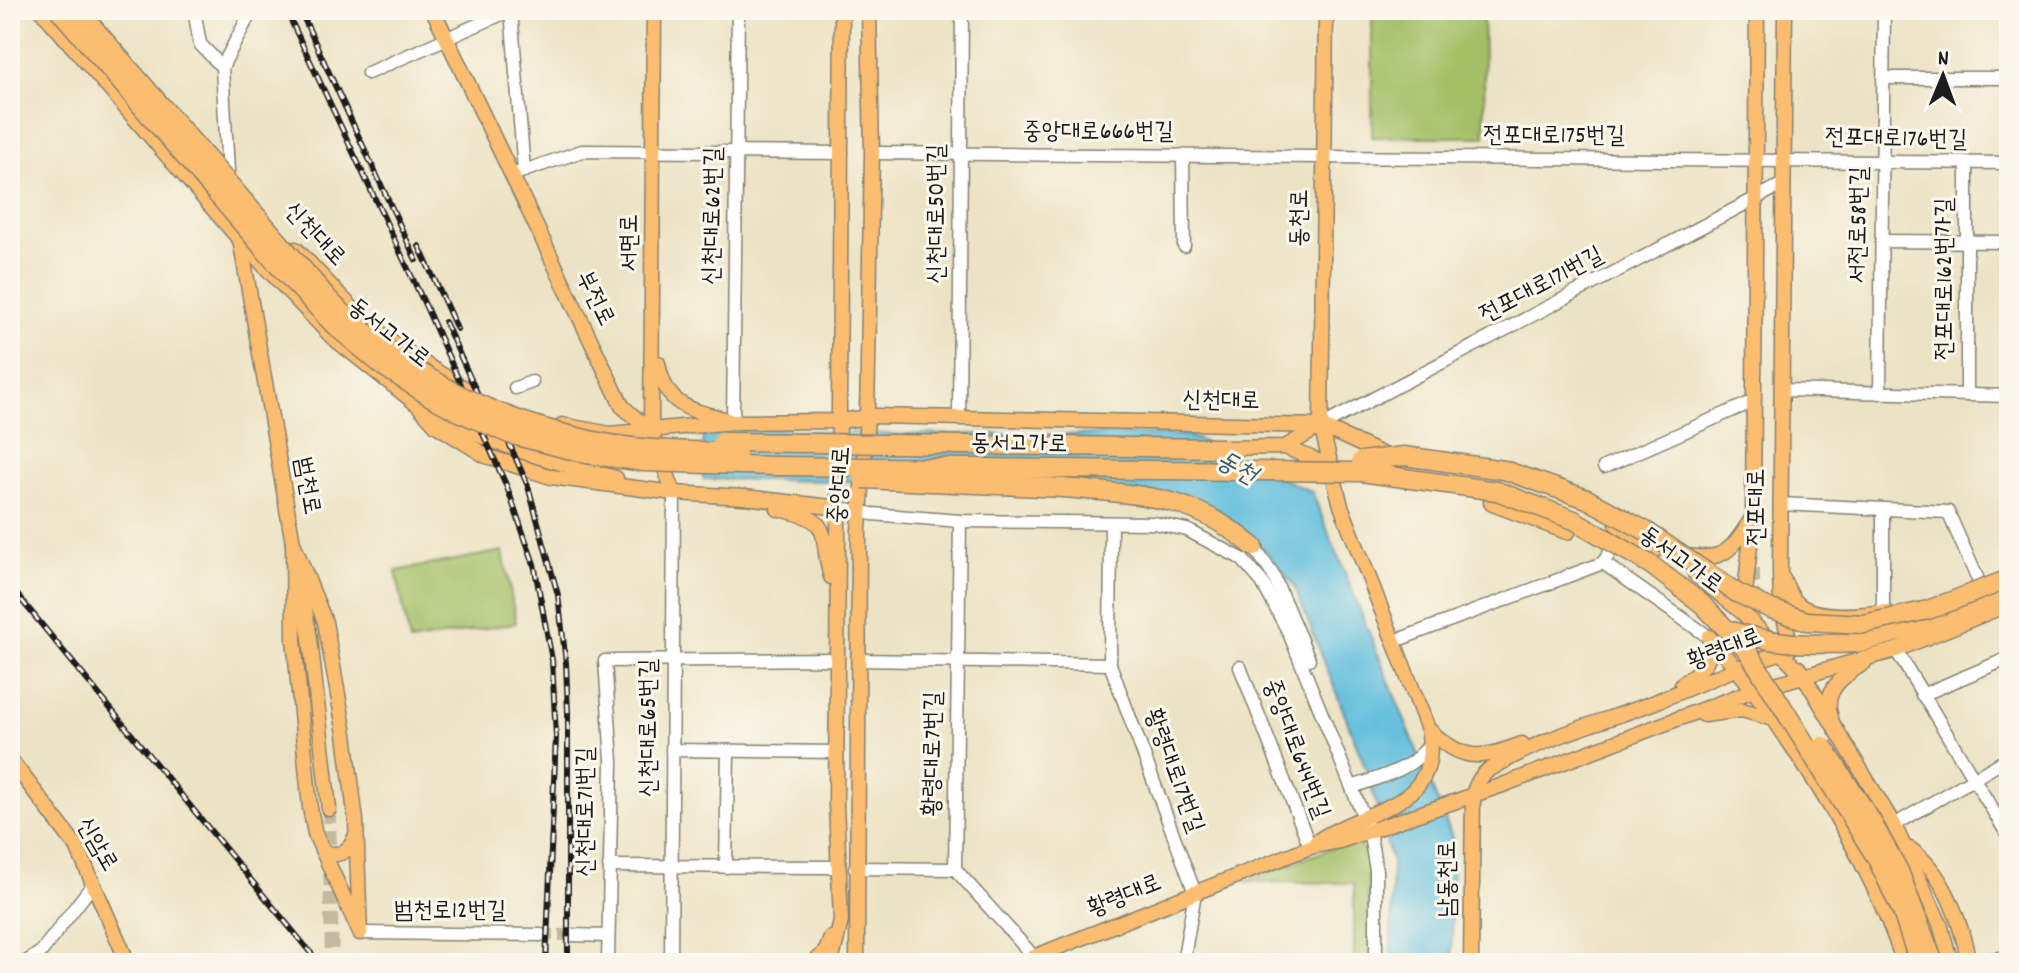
<svg xmlns="http://www.w3.org/2000/svg" width="2019" height="973" font-family="Dekko,'Poor Story',sans-serif">
  <rect width="100%" height="100%" fill="#fbf7ec"/>
  <filter id="ink" filterUnits="userSpaceOnUse"><feTurbulence type="fractalNoise" baseFrequency=".0125" numOctaves="2"/><feDisplacementMap in="SourceGraphic" scale="16" xChannelSelector="R" yChannelSelector="G"/><feConvolveMatrix kernelMatrix="1 2 1 2 8 2 1 2 1" color-interpolation-filters="sRGB"/></filter>
  <filter id="wash" filterUnits="userSpaceOnUse"><feTurbulence type="fractalNoise" baseFrequency=".006" numOctaves="4" result="noise"/><feDisplacementMap in="SourceGraphic" scale="32" xChannelSelector="R" yChannelSelector="G"/><feGaussianBlur stdDeviation="1.8" result="paint"/><feColorMatrix in="noise" values="0 0 0 0 0 0 0 0 0 0 0 0 0 0 0 0 0 1.4 0 .05"/><feComposite in="paint" operator="in"/></filter>
  <g filter="url(#wash)">
    <rect width="100%" height="100%" fill="#ece3c4"/>
    <g fill="#a4bf66" stroke="#606e41" stroke-width="2">
      <polygon points="1372,10 1483,10 1485,137 1372,137"/>
      <polygon points="503,551 516,623 410,642 396,571"/>
      <polygon points="1347,842 1358,843 1368,857 1369,963 1354,963 1354,883 1245,882"/>
    </g>
    <polygon fill="#5ebddc" stroke="#3d6c7c" stroke-width="2" points="703,426 886,434 1188,435 1312,492 1452,837 1452,963 1391,963 1392,863 1368,774 1294,585 1264,549 1236,525 1193,500 889,482 703,479"/>
  </g>
  <g filter="url(#ink)">
    <g fill="none" stroke-linecap="round" stroke-linejoin="round">
      <polyline stroke="#c2bba2" stroke-width="12" stroke-dasharray="12 6" stroke-linecap="butt" points="541,935 571,935"/>
      <g stroke="#c2bba2" stroke-width="14" stroke-dasharray="14 7" stroke-linecap="butt">
        <polyline points="1753,569 1753,617 1762,668"/>
        <polyline points="329,809 332,963"/>
      </g>
      <defs>
        <g id="minor">
          <polyline points="194,10 200,44 222,67"/>
          <polyline points="511,10 524,171"/>
          <polyline points="1947,10 2009,11"/>
          <polyline points="368,73 511,10"/>
          <polyline points="1883,78 2009,78"/>
          <polyline points="872,153 2009,163"/>
          <polyline points="1183,155 1184,246"/>
          <polyline points="1967,162 1967,395"/>
          <polyline points="228,171 222,67 252,10"/>
          <polyline points="512,175 582,151 842,153"/>
          <polyline points="1882,241 2009,242"/>
          <polyline points="515,388 532,382"/>
          <polyline points="1781,390 2009,396"/>
          <polyline points="1880,393 1884,10"/>
          <polyline points="959,419 962,10"/>
          <polyline points="733,422 738,10"/>
          <polyline points="1321,426 1783,184"/>
          <polyline points="1604,467 1754,401"/>
          <polyline points="1780,504 1948,512 1979,582"/>
          <polyline points="840,508 872,514 960,521 1154,523 1187,530 1242,559 1262,582 1289,633 1369,830 1376,870 1376,963"/>
          <polyline points="960,521 955,869 1034,957"/>
          <polyline points="1111,523 1110,664 1195,893 1183,963"/>
          <polyline points="1254,547 1273,575 1309,659"/>
          <polyline points="1603,563 1709,637"/>
          <polyline points="1883,613 1883,509"/>
          <polyline points="1395,641 1603,563 1612,549"/>
          <polyline points="1896,650 2009,837"/>
          <polyline points="858,660 1110,664"/>
          <polyline points="1240,667 1310,847"/>
          <polyline points="1922,695 2009,658"/>
          <polyline points="672,750 836,752"/>
          <path d="M 1353,787 C 1381,776 1414,770 1430,743"/>
          <polyline points="1894,825 2009,758"/>
          <polyline points="609,866 839,867"/>
          <polyline points="726,867 728,751"/>
          <polyline points="855,868 955,869"/>
          <polyline points="360,933 541,935"/>
          <polyline points="571,935 608,936"/>
          <polyline points="1968,962 2009,957"/>
          <polyline points="25,963 41,952 94,883"/>
          <polyline points="608,963 612,761 605,661 837,659"/>
          <polyline points="671,963 674,493"/>
        </g>
        <g id="major">
          <polyline points="41,10 240,240 331,336 418,405 436,425 486,456 551,477 674,493 744,497 840,508"/>
          <polyline points="433,10 622,406 651,432"/>
          <polyline points="654,10 651,432 674,493"/>
          <polyline points="1785,10 1780,571 1781,604 1791,648"/>
          <polyline points="240,239 294,549"/>
          <path d="M 296,249 C 324,278 350,309 381,333 C 410,356 440,374 471,392"/>
          <path d="M 658,363 C 666,407 688,409 727,420"/>
          <path d="M 436,415 C 493,445 554,462 616,478"/>
          <polyline points="562,425 610,434 733,422 841,421 876,416 1321,426 1388,457"/>
          <polyline points="1285,447 1336,469"/>
          <polyline points="1223,448 1285,447 1321,426"/>
          <path d="M 778,509 C 837,520 818,533 831,577"/>
          <polyline points="1617,525 1658,549"/>
          <polygon points="293,543 325,622 345,734 356,821 360,933 315,834 310,808 294,639"/>
          <path d="M 1685,556 C 1724,561 1730,552 1751,520"/>
          <polyline points="1695,574 1743,613 1802,674"/>
          <path d="M 1783,579 C 1787,587 1790,596 1796,602 C 1813,620 1863,615 1886,612"/>
          <polyline points="300,582 310,638 329,809"/>
          <polyline points="1744,603 1753,517 1757,10"/>
          <path d="M 1709,637 C 1745,675 1773,717 1801,760 C 1844,826 1879,888 1904,963"/>
          <polyline points="1799,668 1894,825 1940,924 1951,963"/>
          <path d="M 1682,684 C 1699,672 1715,660 1709,637"/>
          <polyline points="1704,715 1742,710 1774,719"/>
          <path d="M 1831,717 C 1821,691 1844,675 1864,663"/>
          <path d="M 1428,729 C 1463,762 1479,760 1522,744"/>
          <polyline points="10,759 77,847 128,963"/>
          <path d="M 1316,842 C 1367,806 1443,810 1428,729 L 1341,506 L 1321,426 L 1326,10"/>
          <path d="M 1910,849 C 1945,873 1961,923 1969,963"/>
          <path d="M 322,850 C 336,859 350,852 355,837"/>
          <polyline points="814,963 826,951 831,938"/>
          <polyline points="831,963 841,921 836,804 842,10"/>
          <polyline points="857,963 859,530 867,417 872,153 869,10"/>
          <polyline points="1019,963 1310,847 1340,841 1500,786 1754,690 1896,650 2009,604"/>
          <path d="M 1471,963 L 1473,795 C 1476,785 1480,775 1489,770 C 1539,738 1600,723 1655,702 C 1699,684 1742,665 1788,650"/>
        </g>
        <g id="highway">
          <path d="M 1064,488 C 1142,495 1191,494 1254,547"/>
          <polyline points="1493,502 1567,530"/>
          <polyline points="1859,643 1915,627 2009,591"/>
        </g>
      </defs>
      <use href="#minor" stroke="#848070" stroke-width="15"/>
      <use href="#major" stroke="#848070" stroke-width="17"/>
      <use href="#highway" stroke="#848070" stroke-width="21"/>
      <use href="#minor" stroke="#fff" stroke-width="12"/>
      <use href="#major" stroke="#fcbd6f" stroke-width="14"/>
      <use href="#highway" stroke="#fcbd6f" stroke-width="18"/>
      <defs>
        <g id="rail">
          <polyline points="286,10 426,307 507,487 534,564 552,660 556,737 546,963"/>
          <polyline points="300,10 416,260"/>
          <polyline points="419,246 457,329"/>
          <polyline points="445,322 491,424"/>
          <polyline points="494,409 528,486 558,595 566,663 568,713 568,963"/>
          <polyline points="10,586 319,963"/>
        </g>
      </defs>
      <use href="#rail" stroke="#1c1c1c" stroke-width="6"/>
      <use href="#rail" stroke="#fbf7ec" stroke-width="3" stroke-dasharray="9" stroke-linecap="butt"/>
      <defs>
        <g id="highway-bridge">
          <polyline points="59,10 282,270 335,326 384,367 429,396 461,413 509,434 587,454 644,462 774,466 1361,472 1497,491 1574,520 1651,565 1702,604 1747,650 1877,859 1902,912 1919,963"/>
          <path d="M 78,10 L 333,304 C 413,377 484,417 590,440 C 638,451 689,450 737,453"/>
          <polyline points="722,442 1223,448"/>
          <polyline points="1361,461 1404,456 1504,470 1587,499 1646,531 1737,593 1771,609 1807,621 1864,624 1928,610 2009,579"/>
          <polyline points="863,479 1064,488"/>
          <path d="M 1729,630 C 1773,645 1813,645 1859,643"/>
          <polyline points="1823,746 1872,822 1899,871 1934,963"/>
        </g>
      </defs>
      <use href="#highway-bridge" stroke="#848070" stroke-width="21" stroke-linecap="butt"/>
      <use href="#highway-bridge" stroke="#fcbd6f" stroke-width="18"/>
    </g>
  </g>
  <g text-anchor="middle" dominant-baseline="central" stroke-width="6" stroke-linejoin="round" paint-order="stroke">
    <g font-size="24" fill="#1c1c1c" stroke="#fbf7ec">
      <text x="1098" y="133">중앙대로666번길</text>
      <text x="1554" y="137">전포대로175번길</text>
      <text transform="translate(1896 140) rotate(1)">전포대로176번길</text>
      <text transform="translate(938 214) rotate(-90)">신천대로50번길</text>
      <text transform="translate(714 216) rotate(-89)">신천대로62번길</text>
      <text transform="translate(1301 218) rotate(-89)">동천로</text>
      <text transform="translate(1860 225) rotate(-89)">서전로58번길</text>
      <text transform="translate(314 235) rotate(47)">신천대로</text>
      <text transform="translate(631 243) rotate(-90)">서면로</text>
      <text transform="translate(1946 279) rotate(-90)">전포대로162번가길</text>
      <text transform="translate(1542 286) rotate(-28)">전포대로171번길</text>
      <text transform="translate(594 299) rotate(64)">부전로</text>
      <text transform="translate(388 334) rotate(38)">동서고가로</text>
      <text transform="translate(1221 402) rotate(1)">신천대로</text>
      <text transform="translate(1019 445) rotate(1)">동서고가로</text>
      <text transform="translate(841 485) rotate(-86)">중앙대로</text>
      <text transform="translate(306 486) rotate(80)">범천로</text>
      <text transform="translate(1758 507) rotate(-90)">전포대로</text>
      <text transform="translate(1680 561) rotate(36)">동서고가로</text>
      <text transform="translate(1725 650) rotate(-21)">황령대로</text>
      <text transform="translate(650 728) rotate(-90)">신천대로65번길</text>
      <text transform="translate(1295 749) rotate(69)">중앙대로644번길</text>
      <text transform="translate(934 754) rotate(-89)">황령대로7번길</text>
      <text transform="translate(1173 771) rotate(70)">황령대로17번길</text>
      <text transform="translate(587 812) rotate(-90)">신천대로71번길</text>
      <text transform="translate(96 845) rotate(60)">신암로</text>
      <text transform="translate(1449 879) rotate(-90)">남동천로</text>
      <text transform="translate(1125 897) rotate(-22)">황령대로</text>
      <text x="450" y="912">범천로12번길</text>
    </g>
    <g font-size="26" font-style="italic" fill="#365c69" stroke="#fbf7ec">
      <text transform="translate(1236 469) rotate(29)">동천</text>
    </g>
  </g>
  <rect width="2019" height="973" fill="none" stroke="#fbf7ec" stroke-width="40"/>
  <g transform="translate(1943 76) rotate(1)" stroke="#fbf7ec" stroke-width="6" paint-order="stroke">
  <path d="M0-6L14 30L0 20L-14 30Z" fill="#1c1c1c"/>
  <text y="-12" font-size="22" font-weight="bold" text-anchor="middle" fill="#1c1c1c">N</text>
  </g>
</svg>
